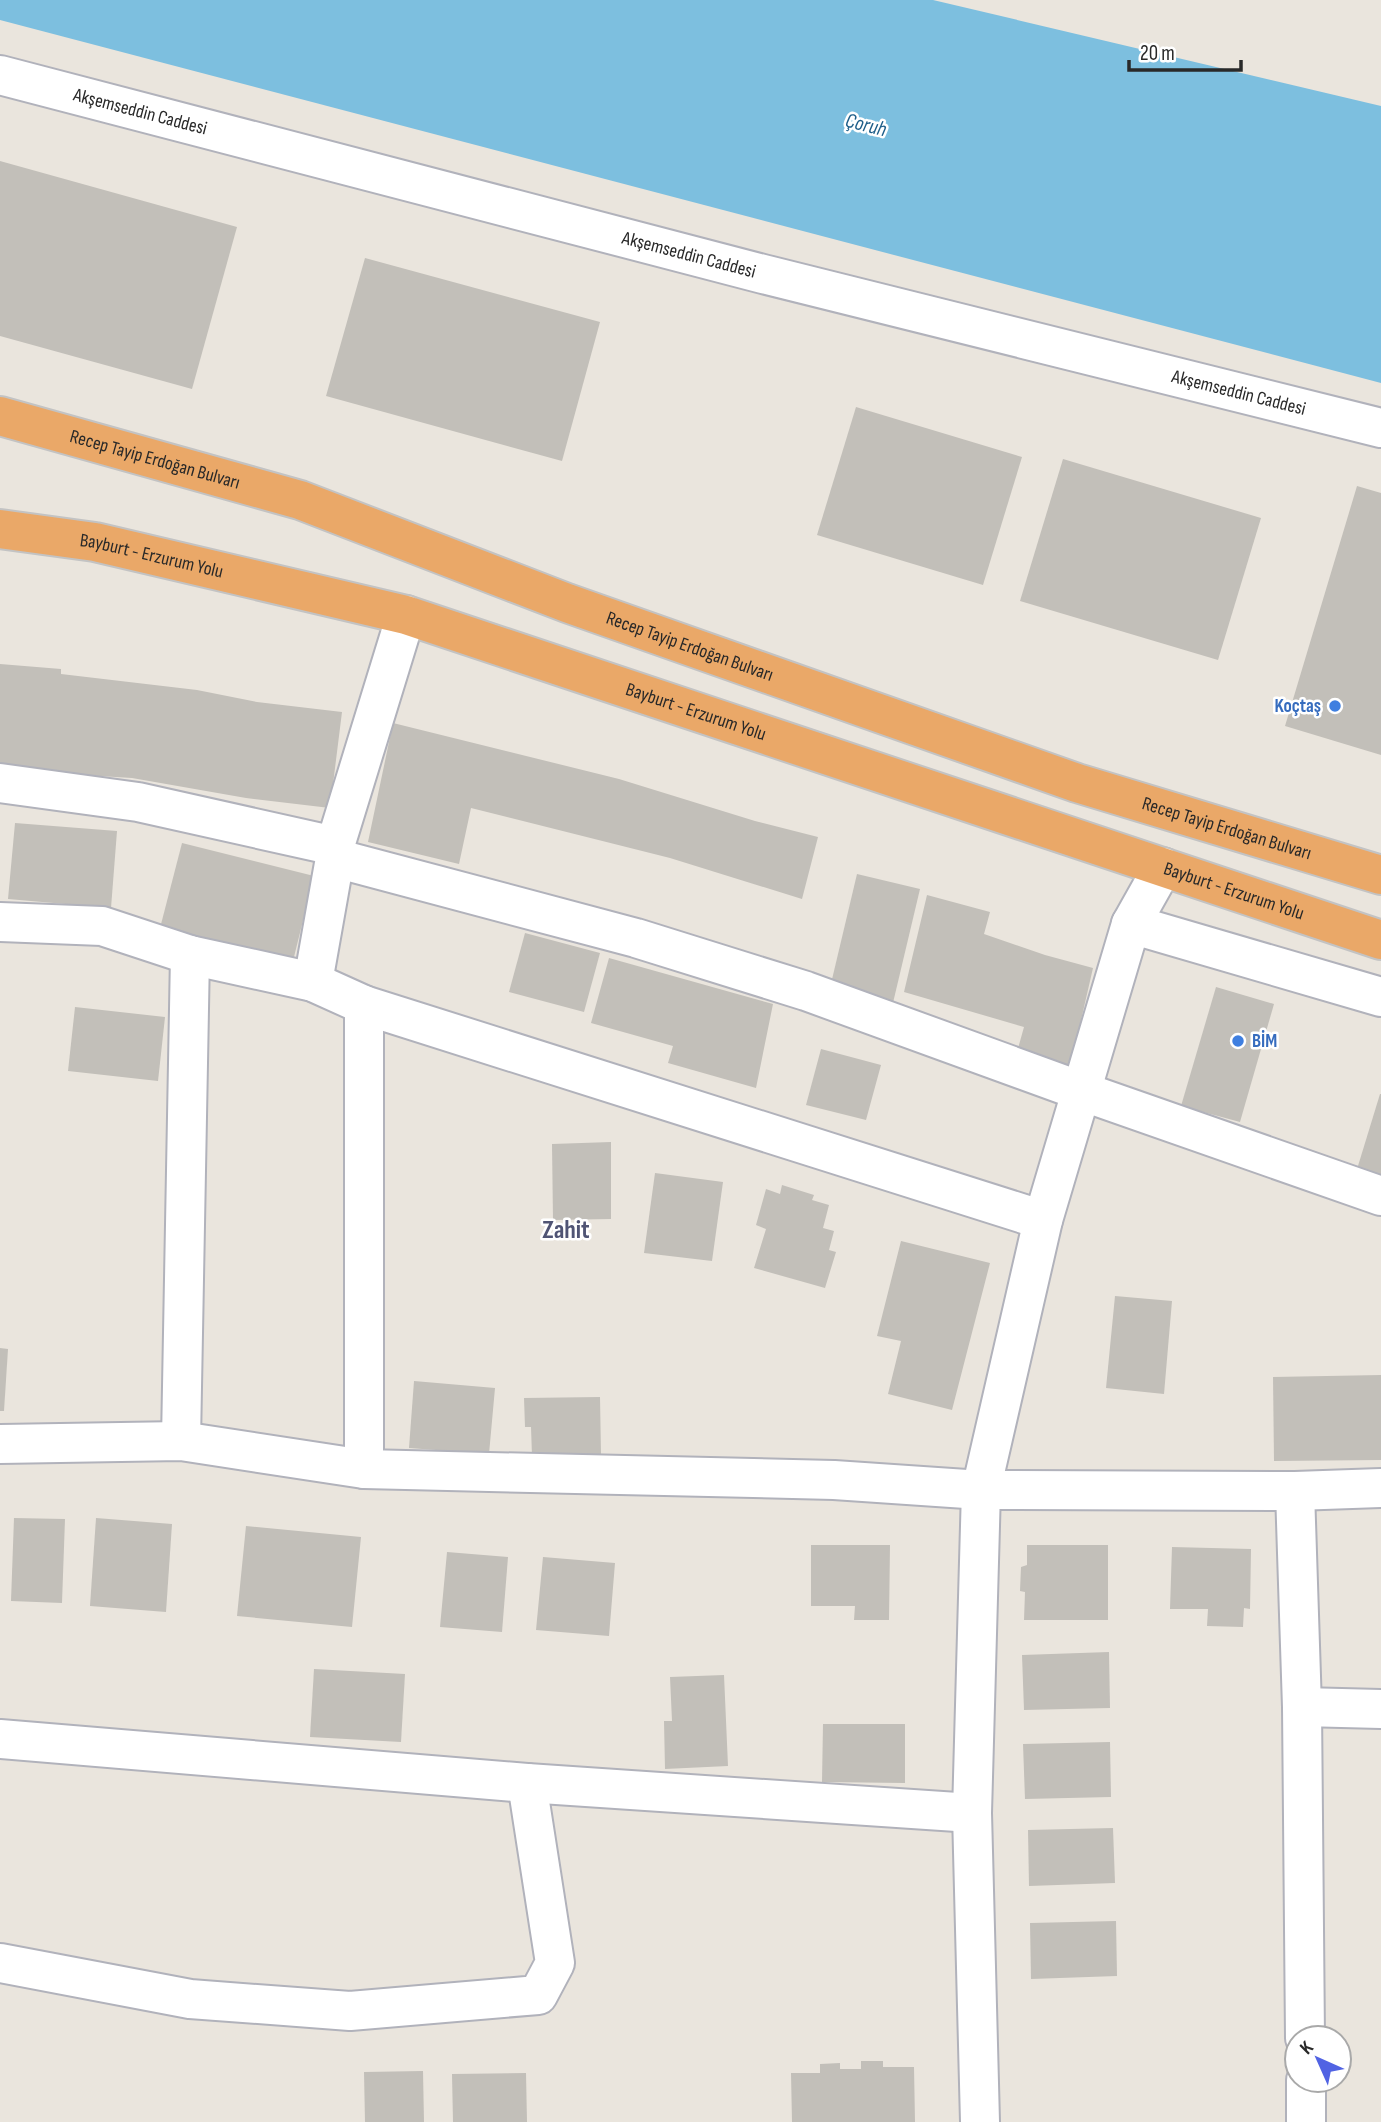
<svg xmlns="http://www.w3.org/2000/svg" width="1381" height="2122" font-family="'Sofia Sans Condensed',sans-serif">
  <rect width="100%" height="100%" fill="#eae5dd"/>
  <polygon fill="#7dbfdf" points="0,0 933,0 1381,106 1381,383 0,20"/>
  <g fill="#c2bfb9">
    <polygon points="0,161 237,227 192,389 0,336"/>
    <polygon points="365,258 600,322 562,461 326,396"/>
    <polygon points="856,407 1022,457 983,585 817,535"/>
    <polygon points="1063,459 1261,518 1218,660 1020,601"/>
    <polygon points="1357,486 1381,493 1381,755 1285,726"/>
    <polygon points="0,664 61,669 61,674 197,690 257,702 342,712 330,808 246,798 132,778 0,770"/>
    <polygon points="393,723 619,779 755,821 818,837 802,899 670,858 471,808 459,864 368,842"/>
    <polygon points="15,823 117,831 111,908 8,899"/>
    <polygon points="182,843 314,876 292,965 159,932"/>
    <polygon points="857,874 920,889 892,1007 829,992"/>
    <polygon points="927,895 990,912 984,934 1045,955 1093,968 1070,1068 1017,1052 1024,1027 904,992"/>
    <polygon points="525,933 600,953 584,1012 509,992"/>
    <polygon points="609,958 773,1004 756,1088 668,1063 673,1046 591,1023"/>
    <polygon points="1216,987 1274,1004 1240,1122 1181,1106"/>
    <polygon points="75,1007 165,1017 158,1081 68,1071"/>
    <polygon points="821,1049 881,1065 866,1120 806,1105"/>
    <polygon points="1380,1094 1381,1094 1381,1188 1354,1179"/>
    <polygon points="611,1142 611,1219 553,1220 552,1144"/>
    <polygon points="655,1173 723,1182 712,1261 644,1253"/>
    <polygon points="782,1185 814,1195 812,1200 829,1205 823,1228 834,1231 829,1250 836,1252 825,1288 754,1268 766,1229 756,1225 766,1189 780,1194"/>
    <polygon points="901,1241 990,1263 952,1410 888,1394 901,1341 877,1336"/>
    <polygon points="1115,1296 1172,1301 1164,1394 1106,1388"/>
    <polygon points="0,1348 8,1349 4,1411 0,1411"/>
    <polygon points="1381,1375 1381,1460 1274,1461 1273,1377"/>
    <polygon points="414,1381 495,1388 489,1454 409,1448"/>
    <polygon points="600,1397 601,1455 532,1456 531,1427 525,1427 524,1398"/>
    <polygon points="14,1518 65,1519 62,1603 11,1601"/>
    <polygon points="96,1518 172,1524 166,1612 90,1606"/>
    <polygon points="246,1526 361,1537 352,1627 237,1616"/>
    <polygon points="811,1545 890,1545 889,1620 854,1620 855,1606 811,1606"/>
    <polygon points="1027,1545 1108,1545 1108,1620 1024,1620 1025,1592 1020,1591 1021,1567 1027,1565"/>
    <polygon points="1172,1547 1251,1549 1250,1609 1244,1608 1243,1627 1207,1626 1208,1609 1170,1609"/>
    <polygon points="447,1552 508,1557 502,1632 440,1627"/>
    <polygon points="543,1557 615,1563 609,1636 536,1630"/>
    <polygon points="1109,1652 1110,1708 1024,1710 1022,1655"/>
    <polygon points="314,1669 405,1674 401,1742 310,1737"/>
    <polygon points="724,1675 728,1766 665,1769 664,1721 672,1721 670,1677"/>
    <polygon points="823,1724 905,1724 905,1783 822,1782"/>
    <polygon points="1110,1742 1111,1797 1025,1799 1023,1744"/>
    <polygon points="1113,1828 1115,1883 1029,1886 1028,1830"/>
    <polygon points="1116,1921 1117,1976 1031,1979 1030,1923"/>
    <polygon points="861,2061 883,2061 883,2067 914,2067 915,2122 792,2122 791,2073 820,2073 820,2064 840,2063 840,2069 861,2069"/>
    <polygon points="423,2071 424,2122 365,2122 364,2072"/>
    <polygon points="526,2073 527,2122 453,2122 452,2074"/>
  </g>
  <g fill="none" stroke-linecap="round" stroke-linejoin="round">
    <defs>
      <g id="minor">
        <path id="s1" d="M 0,75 L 763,274 L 1381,428"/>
        <polyline points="0,783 138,802 335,846"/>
        <polyline points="335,858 636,938 806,991 1081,1091 1381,1196"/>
        <polyline points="0,922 102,926 190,955 313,982 364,1005 1043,1220"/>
        <polyline points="1131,924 1381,997"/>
        <polyline points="313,982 335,858 335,846 406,615"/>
        <polyline points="364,1005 364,1469"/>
        <polyline points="181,1441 190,955"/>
        <polyline points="0,1444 181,1441 364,1469 834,1480 981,1490 1295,1491 1381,1488"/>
        <polyline points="1295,1491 1302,1707 1305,2038"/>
        <polyline points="1302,1707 1381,1709"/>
        <polyline points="0,1739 527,1783 972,1813"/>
        <polyline points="0,1963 190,1999 350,2011 538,1995 555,1963 527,1783"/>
        <polyline points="1306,2080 1306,2122"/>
        <polyline points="980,2122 972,1813 981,1490 1043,1220 1131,924 1163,867"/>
      </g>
      <g id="highway">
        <path id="s2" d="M 0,416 L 300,500 L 567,603 L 1077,783 L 1381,875"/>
        <path id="s3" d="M 0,529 L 95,542 L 406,615 L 1381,940"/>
      </g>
    </defs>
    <use href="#minor" stroke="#b1b2bb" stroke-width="42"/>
    <use href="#highway" stroke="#c3c3c3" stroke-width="42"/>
    <use href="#minor" stroke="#fff" stroke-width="38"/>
    <use href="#highway" stroke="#eaa868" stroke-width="38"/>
  </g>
  <g fill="#3f7fe0" stroke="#fff" stroke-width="2.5">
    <circle cx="1335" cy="706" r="7"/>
    <circle cx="1238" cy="1041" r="7"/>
  </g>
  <g text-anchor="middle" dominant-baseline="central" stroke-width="5" stroke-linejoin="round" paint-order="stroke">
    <g font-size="19" fill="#292929" stroke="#fff">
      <text stroke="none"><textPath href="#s1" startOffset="145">Akşemseddin Caddesi</textPath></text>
      <text stroke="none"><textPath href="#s1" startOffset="712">Akşemseddin Caddesi</textPath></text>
      <text stroke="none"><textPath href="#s1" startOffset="1279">Akşemseddin Caddesi</textPath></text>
      <text stroke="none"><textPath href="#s2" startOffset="161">Recep Tayip Erdoğan Bulvarı</textPath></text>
      <text stroke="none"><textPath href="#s3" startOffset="154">Bayburt - Erzurum Yolu</textPath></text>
      <text stroke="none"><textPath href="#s2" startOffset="728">Recep Tayip Erdoğan Bulvarı</textPath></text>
      <text stroke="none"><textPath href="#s3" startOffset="721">Bayburt - Erzurum Yolu</textPath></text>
      <text stroke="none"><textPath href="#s2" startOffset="1295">Recep Tayip Erdoğan Bulvarı</textPath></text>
      <text stroke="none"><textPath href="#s3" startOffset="1288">Bayburt - Erzurum Yolu</textPath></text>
    </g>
    <g font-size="19" font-weight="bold" fill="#366cbe" stroke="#fff" text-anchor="end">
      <text x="1321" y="706">Koçtaş</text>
      <text x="1252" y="1041" text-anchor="start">BİM</text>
    </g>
    <g font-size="21" font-style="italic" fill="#1e5e89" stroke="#fff">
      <text transform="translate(866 125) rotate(14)">Çoruh</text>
    </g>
    <g font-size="26" font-weight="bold" fill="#505474" stroke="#fff">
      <text x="566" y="1230">Zahit</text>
    </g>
  </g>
  <g transform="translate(1318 2059) rotate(315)"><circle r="33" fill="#ffffff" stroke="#a9a9a9" stroke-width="2"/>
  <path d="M0-5L12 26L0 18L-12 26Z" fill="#5163e3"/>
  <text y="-10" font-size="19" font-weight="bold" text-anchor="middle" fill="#292929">K</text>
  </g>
  <path d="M1129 60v10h112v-10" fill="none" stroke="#292929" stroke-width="3.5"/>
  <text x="1140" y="60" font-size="21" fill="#292929" stroke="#ffffff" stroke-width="5" paint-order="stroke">20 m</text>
</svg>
